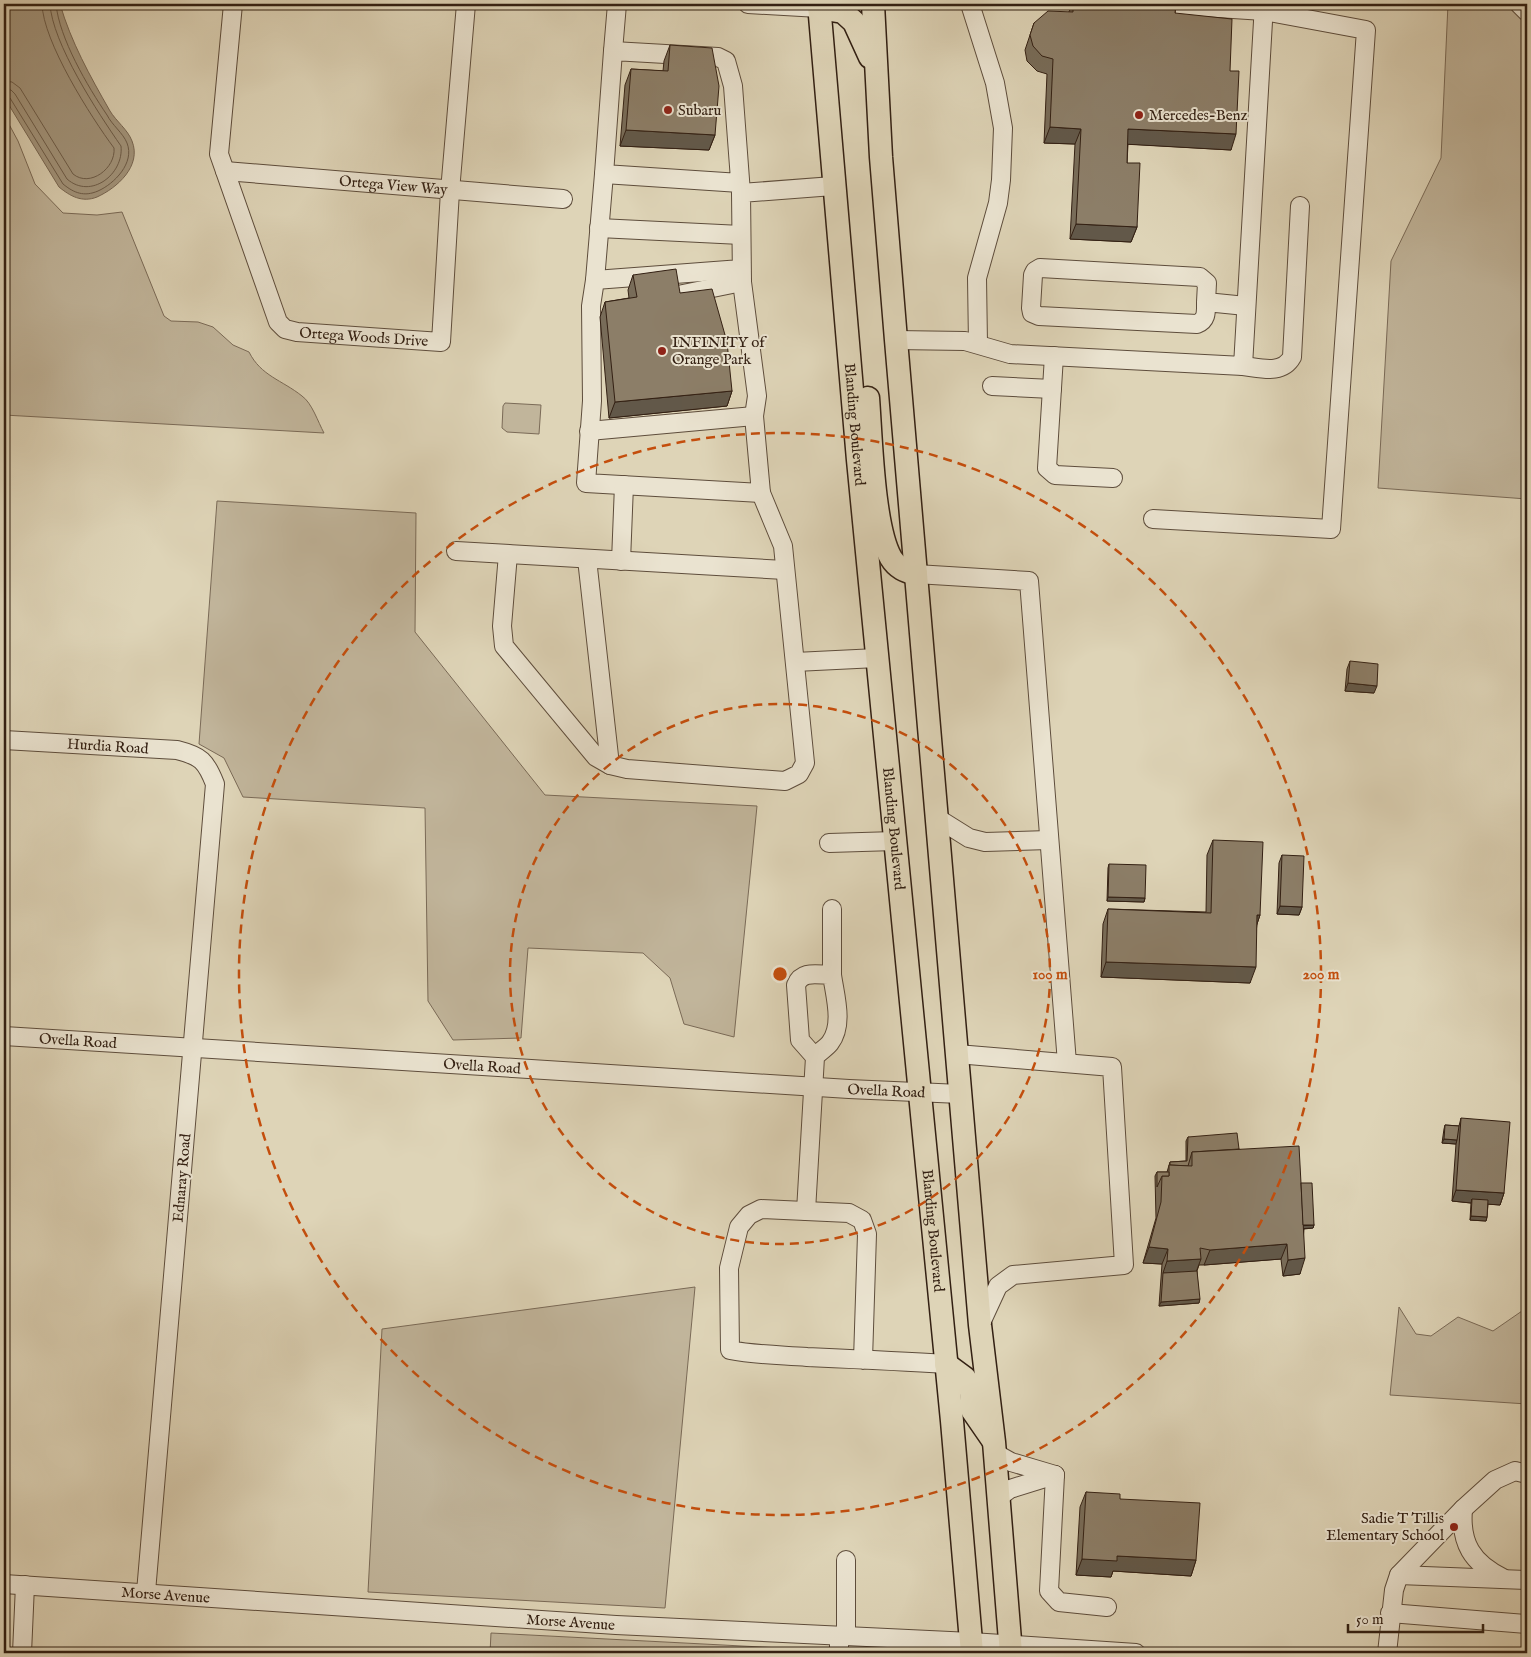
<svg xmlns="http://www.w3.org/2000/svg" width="1531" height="1657" font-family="'IM FELL English',serif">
  <rect width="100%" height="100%" fill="#ded4b7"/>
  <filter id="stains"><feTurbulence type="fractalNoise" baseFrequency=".004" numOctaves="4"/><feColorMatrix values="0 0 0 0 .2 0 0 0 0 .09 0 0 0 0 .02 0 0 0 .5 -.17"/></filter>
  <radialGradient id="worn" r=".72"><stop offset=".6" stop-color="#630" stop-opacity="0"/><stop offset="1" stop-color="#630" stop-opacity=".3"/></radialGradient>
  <g fill="#c1b59b" stroke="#7a6a57">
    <polygon points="1448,4 1527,4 1527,499 1378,488 1391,261 1441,158"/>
    <path d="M 4,115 L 18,141 L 35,184 L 63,213 L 97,215 L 122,212 L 164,316 L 171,321 L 198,322 L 213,327 L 233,345 L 249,352 C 261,376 282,380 302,396 C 312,403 318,422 324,433 L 4,415 Z"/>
    <polygon points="505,403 541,405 539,434 507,432 502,428 503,406"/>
    <polygon points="217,501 416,513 415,632 545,795 757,806 734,1037 684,1024 670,978 643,953 528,948 521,1038 453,1040 428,1001 425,808 243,797 224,758 199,744"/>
    <polygon points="695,1287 665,1608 368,1592 382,1329"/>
    <polygon points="1399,1307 1416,1334 1431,1336 1458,1317 1493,1331 1522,1311 1527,1313 1527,1404 1390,1395"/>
    <polygon points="491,1633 800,1649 801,1653 490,1653"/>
  </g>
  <path fill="#a4977f" stroke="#776754" d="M 4,4 L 60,4 C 71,42 90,76 110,111 C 116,121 128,130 132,141 C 142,166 117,188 97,197 C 82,203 70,196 59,187 L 4,97 Z"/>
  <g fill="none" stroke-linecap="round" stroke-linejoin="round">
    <g stroke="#6c5c49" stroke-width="1">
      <path d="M 4,81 L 12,82 L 20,88 L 73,174 C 90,188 116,168 114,148 C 91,117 43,42 42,4"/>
      <path d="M 4,89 L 11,90 L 15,94 L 67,179 C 91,200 124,174 121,146 C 98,113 52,43 50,4"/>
      <path d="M 4,95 L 10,98 L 63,184 C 74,193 84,197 98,191 C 114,184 135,163 127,143 C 123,133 112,125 107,115 C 88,87 59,38 56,4"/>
    </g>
    <defs>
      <g id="minor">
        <path id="s1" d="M 233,4 L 219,154 L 278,322 L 285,329 L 297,332 L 441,342 L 450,191 L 466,4"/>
        <polyline points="748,4 819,8"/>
        <polyline points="970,4 995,83 1003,128 1001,180 998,203 977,278 978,344"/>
        <polyline points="1519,4 1527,12"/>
        <polyline points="613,51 617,4"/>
        <path id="s2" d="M 225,171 L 563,199"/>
        <polyline points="740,183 604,174 613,51 718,57 726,61 733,86 741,193"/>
        <polyline points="599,228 741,235"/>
        <polyline points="741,269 595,280 591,306 592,401 586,483 761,493 754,416 757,396 742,282 741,193 833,186"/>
        <polyline points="595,280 604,174"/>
        <polyline points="678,295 742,282"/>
        <path d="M 1206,302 L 1207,283 L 1200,277 L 1040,268 L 1035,271 L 1033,275 L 1031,308 L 1032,313 L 1039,316 L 1197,324 C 1207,320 1206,312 1206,302 L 1246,306"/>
        <polyline points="896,340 965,341 1010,354 1243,366 1264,4"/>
        <polyline points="1054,356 1047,468 1055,475 1113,478"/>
        <path d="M 1243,366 C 1261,368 1282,375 1292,357 L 1300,206"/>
        <polyline points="992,386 1052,389"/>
        <polyline points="589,431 754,416"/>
        <polyline points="1153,519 1331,529 1366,30 1264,11 1171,5"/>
        <polyline points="456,551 785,570"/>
        <polyline points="508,554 502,626 504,646 596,757 610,765 627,769 785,781 799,774 805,763 783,546 761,493"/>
        <polyline points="587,559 610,765"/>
        <polyline points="621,561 624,485"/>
        <polyline points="916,574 1029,581 1067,1063"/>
        <polyline points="795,662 877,658"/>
        <path id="s3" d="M 4,740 L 177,750 C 201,756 206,761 215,784 L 146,1592"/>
        <polyline points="937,818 969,838 985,842 1049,840"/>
        <polyline points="829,843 895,841"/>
        <polyline points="832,909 832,975"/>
        <path id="s4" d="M 4,1036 L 849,1089 L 960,1094"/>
        <polyline points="957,1054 1112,1067 1124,1265 1013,1275 998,1286 980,1325"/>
        <path d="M 806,1211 L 815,1057 C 819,1052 826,1048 830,1043 C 844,1025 835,996 832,975 C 817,975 802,970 796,985 L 800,1040 L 815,1057"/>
        <path d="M 863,1360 L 867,1234 L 862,1220 L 849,1213 L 761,1209 L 749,1215 L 739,1227 L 729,1268 L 730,1350 C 755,1355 781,1355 807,1357 C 853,1359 900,1361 946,1364"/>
        <polyline points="995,1453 1011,1462 1055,1475"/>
        <polyline points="1055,1475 1049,1591 1059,1602 1107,1607"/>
        <polyline points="999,1497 1010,1489 1055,1475"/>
        <path d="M 1463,1509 C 1460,1543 1472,1563 1503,1578"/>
        <polyline points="1399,1575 1527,1580"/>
        <path id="s5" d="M 4,1584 L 616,1625 L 971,1642 L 1136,1653"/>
        <polyline points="1390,1613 1527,1624"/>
        <polyline points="839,1636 839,1653"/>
        <polyline points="846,1636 846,1560"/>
        <polyline points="22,1653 25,1585"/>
        <polyline points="1387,1653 1394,1590 1399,1575 1463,1509 1495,1480 1515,1471 1527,1474"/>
      </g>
      <g id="major">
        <path id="s6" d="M 819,4 L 858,460 L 952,1421 L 972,1653"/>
        <polyline points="873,4 881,157 896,340 980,1325 994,1442 1011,1653"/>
        <polyline points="819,8 843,12 854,22 870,57"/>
        <path d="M 868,398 C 871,436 873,527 891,558 C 897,568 905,571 916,574"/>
        <polyline points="946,1364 965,1378 971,1392 972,1410 992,1439"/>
      </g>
    </defs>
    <use href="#minor" stroke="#5e4d3c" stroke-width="20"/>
    <use href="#major" stroke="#332013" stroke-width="25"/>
    <use href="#minor" stroke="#eae3d0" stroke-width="18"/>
    <use href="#major" stroke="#ded4b7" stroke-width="22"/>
  </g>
  <g fill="#786c59" stroke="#332013">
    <polygon points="1072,4 1176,4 1175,13 1230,71 1231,150 1128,144 1127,163 1137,227 1131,242 1070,239 1075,144 1044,143 1047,74 1037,71 1027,61 1025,50 1034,23 1069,12"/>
    <polygon points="670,45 715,135 709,150 620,146 625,85 631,69 663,71 664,61"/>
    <polygon points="633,275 680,293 732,391 727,406 609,418 600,317 605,302 629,298 628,290"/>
    <polygon points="1350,661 1374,693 1345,691 1347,669"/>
    <polygon points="1213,840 1260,915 1257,924 1250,983 1101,977 1103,924 1108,909 1206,912 1207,855"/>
    <polygon points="1282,855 1302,907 1299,915 1277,914 1279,863"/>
    <polygon points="1109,864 1145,898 1144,902 1107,901 1108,868"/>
    <polygon points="1461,1118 1504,1193 1500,1205 1488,1204 1487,1217 1486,1221 1470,1220 1471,1203 1452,1201 1456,1144 1442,1143 1444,1129 1445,1125 1459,1126"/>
    <polygon points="1188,1137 1239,1149 1301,1183 1314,1225 1313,1228 1304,1229 1300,1274 1283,1276 1281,1259 1204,1265 1199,1265 1197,1271 1199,1303 1159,1306 1162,1264 1143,1263 1156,1218 1155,1176 1157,1172 1167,1172 1170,1162 1186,1161 1186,1141"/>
    <polygon points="1086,1492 1120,1499 1196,1560 1191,1576 1113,1571 1111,1577 1076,1575 1080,1507"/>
  </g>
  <g fill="#625849" stroke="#332013">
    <polygon points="1050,127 1081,129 1075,144 1044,143"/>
    <polygon points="1128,129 1236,134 1231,150 1123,144"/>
    <polygon points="626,130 715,135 709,150 620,146"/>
    <polygon points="1076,224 1137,227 1131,242 1070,239"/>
    <polygon points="732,391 727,406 609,418 615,402"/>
    <polygon points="1348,683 1377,686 1374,693 1345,691"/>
    <polygon points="1108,897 1145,898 1144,902 1107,901"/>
    <polygon points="1280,906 1302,907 1299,915 1277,914"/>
    <polygon points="1257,915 1260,915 1255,930"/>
    <polygon points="1106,962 1256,967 1250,983 1101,977"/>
    <polygon points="1444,1139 1457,1140 1456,1144 1442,1143"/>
    <polygon points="1456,1190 1504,1193 1500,1205 1472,1203 1472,1199 1471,1203 1452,1201"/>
    <polygon points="1471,1216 1487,1217 1486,1221 1470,1220"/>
    <polygon points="1314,1225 1313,1228 1297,1229 1298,1226"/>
    <polygon points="1287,1244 1281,1259 1204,1265 1210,1250"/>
    <polygon points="1149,1247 1168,1249 1162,1264 1143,1263"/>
    <polygon points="1305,1258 1300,1274 1283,1276 1288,1260"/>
    <polygon points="1201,1259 1195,1275 1163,1273 1167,1261"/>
    <polygon points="1200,1299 1199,1303 1159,1306 1161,1302"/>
    <polygon points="1117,1556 1196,1560 1191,1576 1113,1571 1111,1577 1076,1575 1082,1559"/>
  </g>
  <g fill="#8c7e68" stroke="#332013">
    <polygon points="1073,4 1176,4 1175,13 1232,19 1230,71 1239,71 1236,134 1128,129 1127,163 1140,163 1137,227 1076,224 1081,129 1050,127 1053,59 1042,56 1033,46 1030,35 1034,23 1048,11 1073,12"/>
    <polygon points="670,45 712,48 719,86 715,135 626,130 631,69 668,71"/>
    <polygon points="676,269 680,293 712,289 727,342 732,391 615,402 605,302 637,297 633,275"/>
    <polygon points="1350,661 1378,664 1377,686 1348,683"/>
    <polygon points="1213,840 1263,842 1260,915 1257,915 1256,967 1106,962 1108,909 1211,913"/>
    <polygon points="1282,855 1304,856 1302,907 1280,906"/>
    <polygon points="1109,864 1146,865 1145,898 1108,897"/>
    <polygon points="1461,1118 1510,1122 1504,1193 1456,1190"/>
    <polygon points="1445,1125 1459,1126 1457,1140 1444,1139"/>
    <polygon points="1237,1133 1239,1149 1192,1152 1188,1166 1170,1165 1170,1162 1187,1161 1188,1137"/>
    <polygon points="1299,1146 1305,1258 1288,1260 1287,1244 1210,1250 1200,1248 1201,1259 1167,1261 1168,1249 1149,1247 1161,1202 1162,1176 1169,1176 1169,1165 1192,1166 1192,1152"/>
    <polygon points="1157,1172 1169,1172 1169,1176 1162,1176 1157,1187"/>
    <polygon points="1301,1183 1312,1183 1314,1225 1303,1225"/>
    <polygon points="1472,1199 1488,1200 1487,1217 1471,1216"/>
    <polygon points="1197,1271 1200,1299 1161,1302 1163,1273"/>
    <polygon points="1086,1492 1120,1494 1120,1499 1200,1503 1196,1560 1117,1556 1117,1561 1082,1559"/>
  </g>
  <g fill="none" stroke="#c44e0d" stroke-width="2.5" stroke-dasharray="9 6">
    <circle cx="780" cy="974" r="270"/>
    <circle cx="780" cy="974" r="541"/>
  </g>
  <g fill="#8f2418" stroke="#eae3d0" stroke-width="2">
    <circle cx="668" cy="110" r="5"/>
    <circle cx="1139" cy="115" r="5"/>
    <circle cx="662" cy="351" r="5"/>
    <circle cx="1454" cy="1527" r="5"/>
  </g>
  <g text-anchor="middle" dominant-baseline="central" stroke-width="4" stroke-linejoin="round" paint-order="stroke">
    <g font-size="15" fill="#332013" stroke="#eae3d0" text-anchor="start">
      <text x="678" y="110">Subaru</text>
      <text x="1149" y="115">Mercedes-Benz</text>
      <text x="672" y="342">INFINITY of<tspan x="672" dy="17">Orange Park</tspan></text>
      <text x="1444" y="1518" text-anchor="end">Sadie T Tillis<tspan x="1444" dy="17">Elementary School</tspan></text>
    </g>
    <g font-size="15" fill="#332013" stroke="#eae3d0">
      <text stroke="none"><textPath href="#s2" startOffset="169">Ortega View Way</textPath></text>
      <text stroke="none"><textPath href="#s1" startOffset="418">Ortega Woods Drive</textPath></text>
      <text stroke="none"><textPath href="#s6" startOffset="422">Blanding Boulevard</textPath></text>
      <text stroke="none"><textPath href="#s3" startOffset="104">Hurdia Road</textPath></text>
      <text stroke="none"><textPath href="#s6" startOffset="828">Blanding Boulevard</textPath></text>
      <text stroke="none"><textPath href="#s4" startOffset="74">Ovella Road</textPath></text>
      <text stroke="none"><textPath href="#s4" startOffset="479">Ovella Road</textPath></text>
      <text stroke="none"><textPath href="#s4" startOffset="884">Ovella Road</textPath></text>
      <text transform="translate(182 1178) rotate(-85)">Ednaray Road</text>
      <text stroke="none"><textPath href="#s6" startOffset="1232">Blanding Boulevard</textPath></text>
      <text stroke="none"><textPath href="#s5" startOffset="162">Morse Avenue</textPath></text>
      <text stroke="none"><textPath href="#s5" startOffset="568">Morse Avenue</textPath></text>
    </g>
  </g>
  <circle cx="780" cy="974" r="8" fill="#c44e0d" stroke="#eae3d0" stroke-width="2.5"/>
  <g font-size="15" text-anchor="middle" font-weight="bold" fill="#c44e0d" stroke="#eae3d0" stroke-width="4" stroke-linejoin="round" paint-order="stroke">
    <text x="1050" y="979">100 m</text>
    <text x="1321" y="979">200 m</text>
  </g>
  <rect width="1531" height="1657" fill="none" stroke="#ded4b7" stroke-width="20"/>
  <rect x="5" y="5" width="1521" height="1647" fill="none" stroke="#332013" stroke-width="2.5"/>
  <rect x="10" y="10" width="1511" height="1637" fill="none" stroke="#332013"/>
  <path d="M1348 1624v8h135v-8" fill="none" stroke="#332013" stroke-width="2.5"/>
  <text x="1356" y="1624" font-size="15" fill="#332013" stroke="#eae3d0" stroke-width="4" paint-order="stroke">50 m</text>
  <rect width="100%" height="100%" filter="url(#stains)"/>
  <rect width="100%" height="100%" fill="url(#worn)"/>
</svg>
